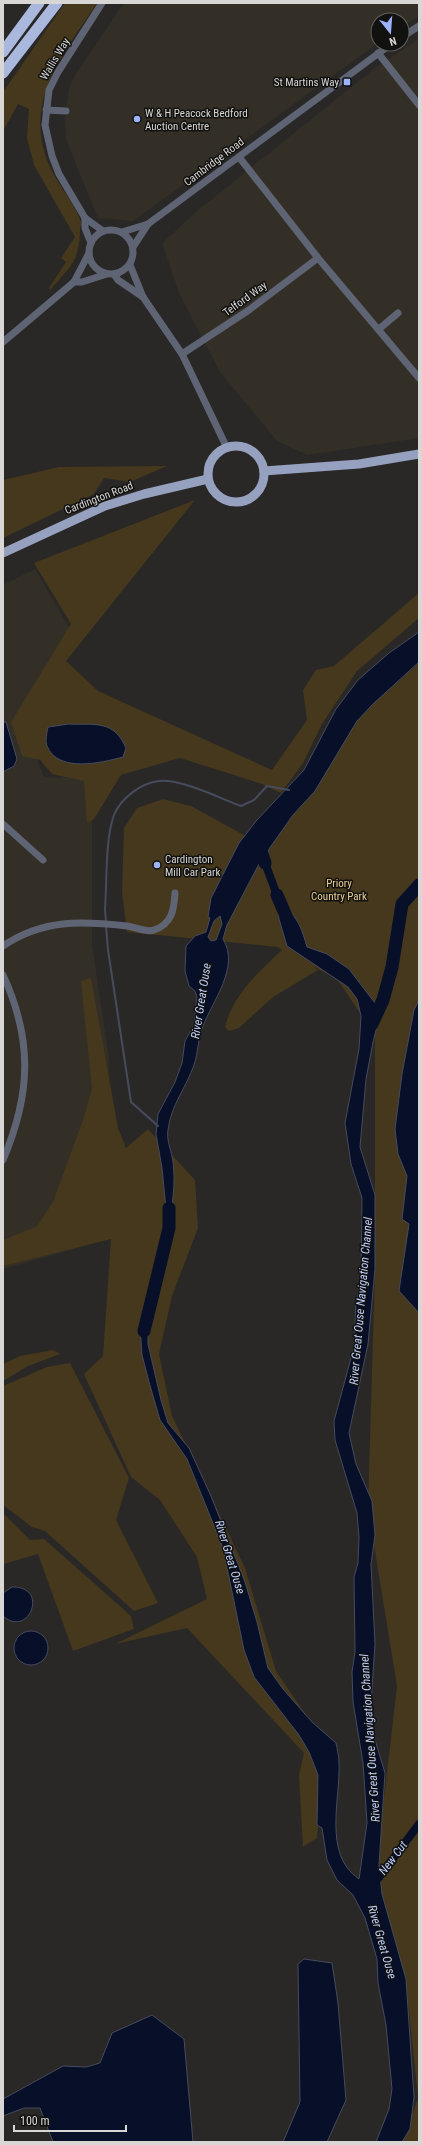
<svg xmlns="http://www.w3.org/2000/svg" width="422" height="2145" font-family="'Roboto Condensed',sans-serif">
  <rect width="100%" height="100%" fill="#292826"/>
  <g fill="#332f27">
    <polygon points="124,3 419,3 419,16 402,27 402,20 378,20 378,43 133,221 98,218 66,140 65,120 69,88 76,74"/>
    <polygon points="419,39 419,438 307,455 277,441 220,372 179,293 162,243 196,212 375,68"/>
    <polygon points="35,569 69,628 18,715 44,777 92,778 92,945 109,1058 106,1240 3,1269 3,585"/>
  </g>
  <g fill="#45381c">
    <path d="M 65,3 L 97,3 C 63,55 21,101 50,167 C 59,187 75,203 82,225 L 80,227 C 80,261 71,266 50,290 L 49,288 L 66,262 L 61,258 L 75,237 L 34,165 L 27,138 L 29,109 L 18,104 L 3,131 L 3,92 Z"/>
    <polygon points="167,466 130,482 104,478 94,494 3,538 3,480 59,467"/>
    <polygon points="195,500 66,661 98,691 272,770 307,720 303,690 316,670 334,666 419,593 419,618 357,671 322,724 303,763 281,793 262,784 180,758 121,775 94,819 87,823 84,781 52,774 40,760 22,756 11,722 71,624 34,563"/>
    <path d="M 419,663 L 419,2142 L 402,2142 L 418,2098 L 407,1992 L 373,1894 L 397,1686 L 368,1508 L 375,1269 L 375,1035 L 337,979 L 312,966 L 318,970 L 273,997 L 239,1028 L 229,1031 L 225,1027 C 234,993 258,973 282,950 L 278,947 L 127,932 L 122,892 L 124,828 L 137,808 L 163,799 L 191,806 L 269,849 L 293,815 L 315,791 L 357,721 L 373,704 Z"/>
    <polygon points="91,978 118,1128 126,1148 148,1129 195,1180 198,1228 172,1296 159,1354 172,1416 245,1568 276,1671 325,1743 317,1838 303,1847 299,1775 304,1753 187,1628 115,1644 207,1599 197,1557 160,1500 131,1477 84,1374 103,1356 111,1239 3,1266 3,1240 37,1226 53,1202 83,1120 92,1089 81,981"/>
    <polygon points="53,1350 60,1354 28,1366 3,1381 3,1364 20,1356"/>
    <polygon points="70,1363 129,1478 116,1520 158,1603 134,1611 45,1531 32,1527 3,1505 3,1386 47,1367"/>
    <polygon points="3,1513 30,1540 44,1539 131,1616 134,1629 73,1651 38,1554 3,1564"/>
  </g>
  <g fill="#080f29" stroke="#464b5d" fill-rule="evenodd">
    <path d="M 419,632 L 419,662 L 373,704 L 357,721 L 315,791 L 293,815 L 269,849 L 267,858 L 259,864 L 227,925 L 223,939 C 240,967 213,1000 203,1026 C 198,1038 198,1053 194,1065 C 186,1088 171,1105 168,1130 C 166,1140 172,1152 173,1162 C 176,1184 172,1208 168,1229 L 162,1168 L 156,1134 L 158,1114 L 175,1082 L 182,1063 L 185,1041 L 194,1025 L 197,997 L 195,991 L 189,986 L 185,971 L 186,946 L 195,936 L 206,932 L 210,918 L 208,917 L 211,898 L 239,843 L 257,820 L 304,770 L 336,709 L 358,680 L 389,653 ZM 220,916 L 222,924 L 216,940 L 211,941 L 208,937 L 214,921 Z"/>
    <polygon points="3,722 6,722 17,759 14,766 3,772"/>
    <path d="M 69,724 C 96,725 114,720 126,748 L 123,757 C 101,763 58,773 47,746 C 45,741 47,732 48,727 Z"/>
    <path d="M 284,907 C 299,918 302,930 307,947 L 327,954 L 349,969 L 381,1011 L 373,1042 L 366,1079 L 360,1147 L 375,1195 L 375,1269 L 368,1344 L 349,1433 L 356,1464 L 372,1501 L 375,1535 L 371,1564 L 375,1644 L 371,1703 L 375,1740 L 385,1773 L 379,1865 L 382,1894 L 406,1979 L 414,2097 L 410,2129 L 402,2142 L 376,2142 L 389,2109 L 392,2089 L 386,2025 L 378,1983 L 377,1959 L 365,1918 L 353,1895 L 337,1880 L 327,1860 L 322,1828 L 317,1825 L 318,1775 L 309,1752 L 299,1735 L 254,1677 L 244,1650 L 223,1548 L 187,1459 L 160,1420 L 149,1382 L 142,1355 L 140,1327 L 155,1280 L 148,1314 L 148,1344 L 161,1400 L 168,1423 L 189,1448 L 211,1496 L 245,1582 L 257,1622 L 268,1668 L 283,1689 L 312,1722 L 336,1743 C 337,1749 339,1755 339,1762 C 341,1798 322,1854 359,1879 L 367,1823 L 363,1763 L 353,1702 L 352,1672 L 355,1652 L 354,1577 L 358,1563 L 359,1537 L 357,1513 L 335,1440 L 334,1421 L 354,1347 L 356,1304 L 361,1279 L 362,1198 L 351,1164 L 345,1123 L 359,1049 L 361,1016 L 357,999 L 348,987 L 287,946 L 279,919 L 279,910 Z"/>
    <polygon points="419,1000 419,1313 399,1291 409,1224 402,1219 407,1176 398,1154 395,1129 402,1074 414,1010"/>
    <path d="M 12,1587 C 50,1586 29,1639 3,1616 L 3,1593 Z"/>
    <circle cx="31" cy="1648" r="17"/>
    <polygon points="304,1959 332,1963 338,2003 346,2100 327,2142 283,2142 300,2102 298,1964"/>
    <polygon points="152,2015 184,2039 193,2142 53,2142 40,2108 24,2108 3,2116 3,2099 63,2066 86,2067 100,2063 112,2033"/>
  </g>
  <g fill="none" stroke-linecap="round" stroke-linejoin="round">
    <g stroke="#464b5d" stroke-width="2">
      <path d="M 106,922 L 105,909 C 107,883 105,839 114,815 C 121,798 141,783 159,781 C 182,779 219,798 241,806 L 254,800 L 267,786 L 289,790"/>
      <polyline points="106,926 108,950 131,1102 158,1126"/>
    </g>
    <g stroke="#080f29" stroke-width="8">
      <polyline points="265,863 277,895"/>
      <polyline points="374,1884 419,1824"/>
    </g>
    <g stroke="#080f29" stroke-width="13">
      <polyline points="259,845 265,863"/>
      <polyline points="277,895 289,923"/>
      <polyline points="372,1024 383,1000 392,967 402,904 419,885"/>
      <polyline points="144,1331 169,1228 169,1208"/>
    </g>
    <g stroke="#5f6474" stroke-width="7">
      <polyline points="102,3 58,72 49,90 45,125 52,156 59,174 85,218 103,231"/>
      <polyline points="402,37 419,26"/>
      <polyline points="378,53 419,105"/>
      <polyline points="46,110 66,111"/>
      <polyline points="239,157 318,258 419,378"/>
      <polyline points="85,218 85,228 91,243"/>
      <circle cx="111" cy="252" r="22"/>
      <polyline points="122,232 148,224"/>
      <polyline points="133,247 148,224 391,44"/>
      <polyline points="130,265 143,297 182,354 227,448"/>
      <polyline points="114,274 118,280 143,297"/>
      <polyline points="74,282 82,282 107,274"/>
      <polyline points="379,329 398,313"/>
      <polyline points="3,342 74,282 89,253"/>
      <polyline points="182,354 249,310 318,258"/>
      <polyline points="3,824 43,860"/>
      <path d="M 3,946 C 43,919 81,921 127,926 C 135,927 147,933 154,930 C 172,924 174,910 175,893"/>
      <path d="M 3,975 C 33,1040 31,1094 3,1160"/>
    </g>
    <g stroke="#96a0bf" stroke-width="9">
      <circle cx="236" cy="474" r="28"/>
      <polyline points="264,471 359,464 419,454"/>
      <polyline points="3,553 105,506 144,494 208,479"/>
    </g>
    <g stroke="#abb8dd" stroke-width="11">
      <polyline points="3,52 39,3"/>
      <polyline points="3,73 57,3"/>
    </g>
  </g>
  <g fill="#9db4fd" stroke="#111110" stroke-width="1.5">
    <rect x="343" y="78" width="8" height="8" rx="2"/>
    <circle cx="137" cy="119" r="4"/>
    <circle cx="157" cy="865" r="4"/>
  </g>
  <g text-anchor="middle" dominant-baseline="central" stroke-width="3" stroke-linejoin="round" paint-order="stroke">
    <g font-size="11" fill="#d8d7d6" stroke="#111110">
      <text transform="translate(55 59) rotate(-59)">Wallis Way</text>
      <text transform="translate(214 162) rotate(-37)">Cambridge Road</text>
      <text transform="translate(245 299) rotate(-36)">Telford Way</text>
      <text transform="translate(99 498) rotate(-21)">Cardington Road</text>
    </g>
    <g font-size="11" fill="#d8d7d6" stroke="#111110" text-anchor="start">
      <text x="339" y="82" text-anchor="end">St Martins Way</text>
      <text x="145" y="113">W &amp; H Peacock Bedford<tspan x="145" dy="13">Auction Centre</tspan></text>
      <text x="165" y="859">Cardington<tspan x="165" dy="13">Mill Car Park</tspan></text>
    </g>
    <g font-size="11" fill="#edcf92" stroke="#111110">
      <text x="339" y="883">Priory<tspan x="339" dy="13">Country Park</tspan></text>
    </g>
    <g font-size="12" font-style="italic" fill="#bfcffe" stroke="#111110">
      <text transform="translate(201 1001) rotate(-81)">River Great Ouse</text>
      <text transform="translate(361 1301) rotate(-85)">River Great Ouse Navigation Channel</text>
      <text transform="translate(230 1557) rotate(73)">River Great Ouse</text>
      <text transform="translate(370 1738) rotate(-94)">River Great Ouse Navigation Channel</text>
      <text transform="translate(393 1858) rotate(-53)">New Cut</text>
      <text transform="translate(382 1942) rotate(74)">River Great Ouse</text>
    </g>
  </g>
  <rect width="422" height="2145" fill="none" stroke="#d8d7d6" stroke-width="8"/>
  <g transform="translate(390 32) rotate(163)"><circle r="19" fill="#111110" stroke="#61605f"/>
  <path d="M0-3L7 15L0 10L-7 15Z" fill="#9db4fd"/>
  <text y="-6" font-size="11" font-weight="bold" text-anchor="middle" fill="#d8d7d6">N</text>
  </g>
  <path d="M14 2125v6h112v-6" fill="none" stroke="#d8d7d6" stroke-width="2"/>
  <text x="20" y="2125" font-size="12" fill="#d8d7d6" stroke="#111110" stroke-width="3" paint-order="stroke">100 m</text>
</svg>
